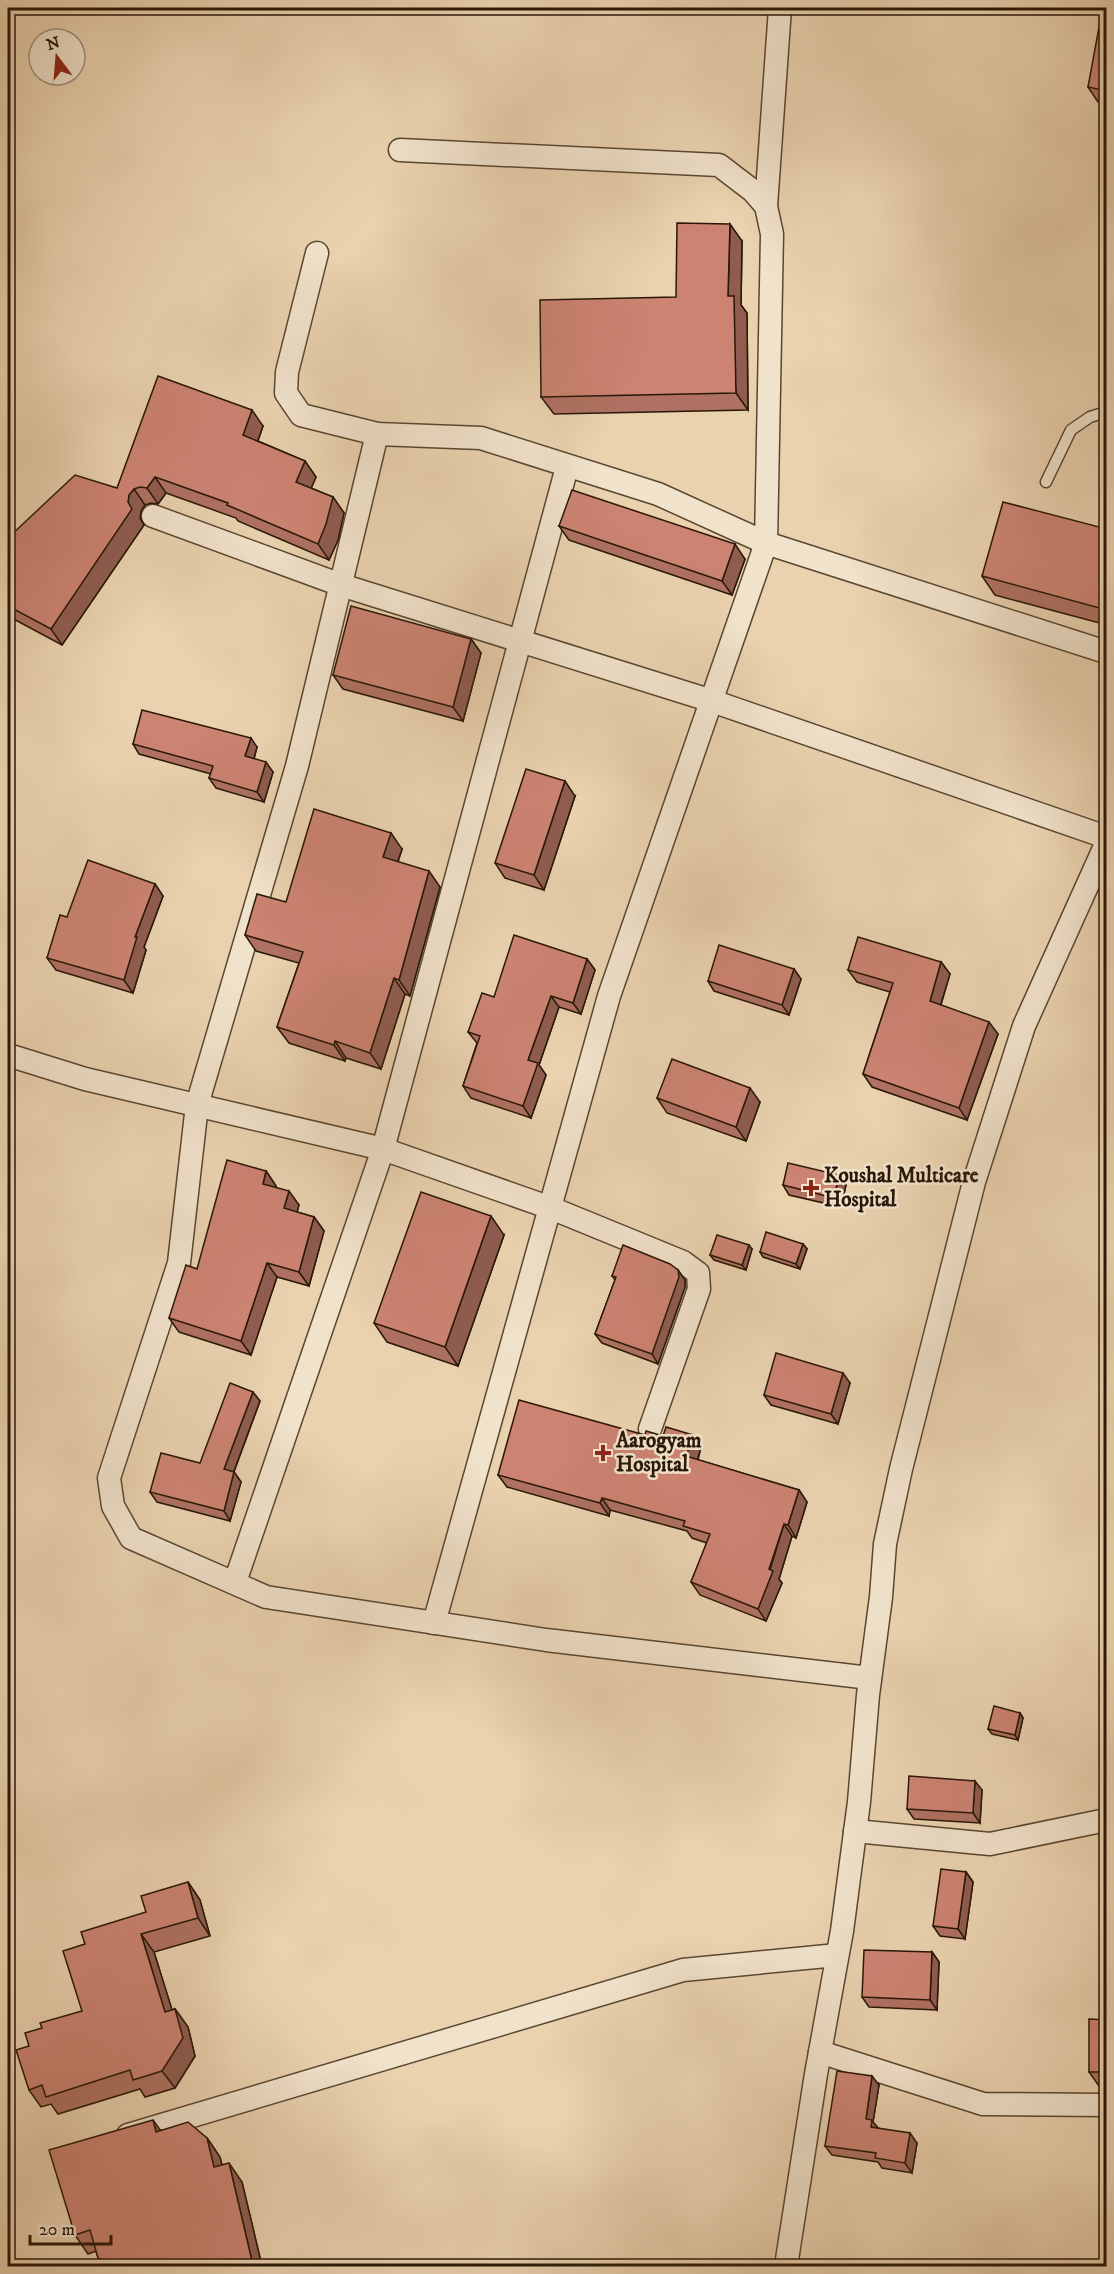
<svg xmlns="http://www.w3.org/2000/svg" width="1114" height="2274" font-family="'IM FELL DW Pica',serif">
  <rect width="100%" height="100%" fill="#ead2af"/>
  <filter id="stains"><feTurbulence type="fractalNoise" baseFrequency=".00333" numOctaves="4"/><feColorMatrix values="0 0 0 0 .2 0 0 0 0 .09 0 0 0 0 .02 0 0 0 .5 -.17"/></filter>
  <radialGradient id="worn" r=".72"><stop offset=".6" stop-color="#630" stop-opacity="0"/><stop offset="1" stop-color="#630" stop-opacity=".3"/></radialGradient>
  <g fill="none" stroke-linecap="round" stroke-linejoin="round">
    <defs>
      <polyline id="service" points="1046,482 1071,430 1090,417 1106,412"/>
      <g id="minor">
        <polyline points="400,150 719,165 753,191 766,206 772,234 766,543 609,996 434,1623"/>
        <polyline points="766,206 780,8"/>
        <polyline points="317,253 287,372 286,393 301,415 377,434 481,438 658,494 766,543 1106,652"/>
        <polyline points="377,434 297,766 197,1105 179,1263 109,1478 113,1506 131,1538 266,1597 546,1640 870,1678"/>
        <polyline points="153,516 341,585 712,701 1106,837"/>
        <polyline points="8,1055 85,1079 383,1149 551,1208 683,1262 698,1273 699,1289 650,1429"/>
        <polyline points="235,1582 383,1149 567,467"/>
        <polyline points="855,1831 990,1844 1106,1820"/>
        <polyline points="820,2052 983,2104 1106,2105"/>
        <polyline points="128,2135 683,1970 837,1955"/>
        <polyline points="786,2266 816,2074 842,1931 859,1802 868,1695 881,1597 885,1544 901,1469 974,1182 1024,1026 1106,844"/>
      </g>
    </defs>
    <use href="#service" stroke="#594631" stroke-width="13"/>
    <use href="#minor" stroke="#594631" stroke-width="25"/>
    <use href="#service" stroke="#f1e2cb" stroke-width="10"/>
    <use href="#minor" stroke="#f1e2cb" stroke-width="22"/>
  </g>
  <g fill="#af7162" stroke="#291707" stroke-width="1.5">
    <polygon points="1107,11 1107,103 1098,102 1088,87"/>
    <polygon points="742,241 741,305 747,313 748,410 554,414 541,397 676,297"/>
    <polygon points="263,426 258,441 305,461 316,477 311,488 333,497 344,513 338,540 329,560 238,521 236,518 166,493 158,504 151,503 145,505 141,511 140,518 144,525 62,645 8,616 8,538 117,488"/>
    <polygon points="559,526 745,559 732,595 569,540"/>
    <polygon points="1107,529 1107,625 995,595 982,576"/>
    <polygon points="471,639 481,653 463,721 343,689 333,675"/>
    <polygon points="133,744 257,747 254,759 273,772 264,802 216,788 209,778 211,774 139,754"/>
    <polygon points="575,796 544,890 505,878 495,863"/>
    <polygon points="402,849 398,862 440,887 410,996 405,994 381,1069 346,1058 345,1061 289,1043 277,1027 299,963 256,951 245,935 286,902"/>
    <polygon points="155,884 163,896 144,947 146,950 133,993 56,970 47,958 67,917"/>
    <polygon points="587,959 595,970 581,1014 559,1007 539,1065 546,1075 531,1118 471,1098 463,1086 477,1043 468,1032 494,997"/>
    <polygon points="941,962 950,974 941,1005 998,1034 967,1120 872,1087 863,1074 890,992 857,982 848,970"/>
    <polygon points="794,969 801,979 789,1015 714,991 708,981"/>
    <polygon points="657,1098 760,1102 746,1141 667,1113"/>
    <polygon points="266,1171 276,1186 276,1187 299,1205 297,1212 314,1217 324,1231 309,1286 277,1277 251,1355 179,1332 169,1318 197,1269"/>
    <polygon points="783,1185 846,1185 841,1207 789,1195"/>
    <polygon points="504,1235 458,1366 387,1342 374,1323"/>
    <polygon points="803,1244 807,1249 800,1269 763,1257 760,1252"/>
    <polygon points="752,1249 746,1270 714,1260 710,1255"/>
    <polygon points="678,1270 685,1280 685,1287 658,1364 602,1343 595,1334 615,1280 612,1276"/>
    <polygon points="850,1383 838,1424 771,1405 764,1395"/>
    <polygon points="260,1401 234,1472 241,1482 230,1521 157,1502 150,1492 200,1463"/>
    <polygon points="645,1435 701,1447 698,1460 799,1490 807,1502 796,1538 792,1536 779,1579 782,1583 766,1621 700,1595 691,1582 707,1543 692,1538 687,1531 610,1510 609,1516 507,1487 498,1475"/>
    <polygon points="1020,1713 1023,1718 1018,1740 992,1734 988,1729"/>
    <polygon points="982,1790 980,1823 914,1819 907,1809"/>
    <polygon points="966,1872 973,1882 965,1939 940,1936 933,1926"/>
    <polygon points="188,1882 200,1900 210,1936 154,1952 172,2010 175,2009 188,2027 195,2056 175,2088 145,2097 140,2089 58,2114 51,2104 41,2107 29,2090 29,2046 42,2028 82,2011 146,1912"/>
    <polygon points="932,1952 939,1962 937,2010 869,2007 862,1997"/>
    <polygon points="1107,2020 1107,2086 1099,2086 1089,2072"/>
    <polygon points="879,2085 873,2122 878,2128 917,2143 912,2173 882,2168 878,2162 832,2155 825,2146"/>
    <polygon points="160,2130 207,2138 220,2157 222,2165 242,2182 262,2266 104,2266 98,2258 96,2251 88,2254 75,2235"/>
  </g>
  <g fill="#8f5c50" stroke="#291707" stroke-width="1.5">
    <polygon points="730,224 742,241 741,305 747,313 748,410 736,393 728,296"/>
    <polygon points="252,410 263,426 254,451 243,435"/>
    <polygon points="305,461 316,477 307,498 296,482"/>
    <polygon points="155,477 166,493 158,504 147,488"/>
    <polygon points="134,489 145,505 141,511 140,518 144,525 62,645 51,629 128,502 129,495"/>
    <polygon points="333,497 344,513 338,540 329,560 318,544"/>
    <polygon points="735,544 745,559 732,595 722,581"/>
    <polygon points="471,639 481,653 463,721 453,707"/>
    <polygon points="251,738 257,747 252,766 245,756"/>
    <polygon points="266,762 273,772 264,802 257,792"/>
    <polygon points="565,781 575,796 544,890 534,875"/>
    <polygon points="391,833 402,849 394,873 383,857"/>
    <polygon points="429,871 440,887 410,996 399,980"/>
    <polygon points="155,884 163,896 144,947 146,950 133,993 124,980 135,937"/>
    <polygon points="587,959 595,970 581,1014 573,1003"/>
    <polygon points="941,962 950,974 938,1013 930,1001"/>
    <polygon points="794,969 801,979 789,1015 782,1005"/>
    <polygon points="394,978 405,994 381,1069 370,1053"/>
    <polygon points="551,996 559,1007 539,1065 546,1075 531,1118 523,1106 528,1060"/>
    <polygon points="989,1022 998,1034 967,1120 959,1108"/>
    <polygon points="335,1041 346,1058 345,1061 334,1045"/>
    <polygon points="750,1088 760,1102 746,1141 736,1127"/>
    <polygon points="266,1171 276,1186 273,1198 263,1184"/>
    <polygon points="839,1175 846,1185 841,1207 834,1198"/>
    <polygon points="289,1191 299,1205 294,1222 284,1208"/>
    <polygon points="491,1216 504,1235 458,1366 445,1347"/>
    <polygon points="314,1217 324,1231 309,1286 299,1272"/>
    <polygon points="803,1244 807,1249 800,1269 796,1264"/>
    <polygon points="749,1245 752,1249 746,1270 742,1265"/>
    <polygon points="267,1263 277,1277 251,1355 241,1341"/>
    <polygon points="678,1270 685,1280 685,1287 658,1364 652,1354"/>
    <polygon points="843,1373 850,1383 838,1424 831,1414"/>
    <polygon points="253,1392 260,1401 231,1479 224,1469"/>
    <polygon points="693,1435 701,1447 695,1469 686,1456"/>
    <polygon points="234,1472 241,1482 230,1521 224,1511"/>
    <polygon points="799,1490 807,1502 796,1538 788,1525"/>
    <polygon points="602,1498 610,1510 609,1516 600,1503"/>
    <polygon points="784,1524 792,1536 779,1579 782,1583 766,1621 758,1609"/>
    <polygon points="1020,1713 1023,1718 1018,1740 1015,1735"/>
    <polygon points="975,1781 982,1790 980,1823 973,1813"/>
    <polygon points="966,1872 973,1882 965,1939 958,1929"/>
    <polygon points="188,1882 200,1900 210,1936 198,1918"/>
    <polygon points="141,1934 154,1952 178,2029 165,2012"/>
    <polygon points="932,1952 939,1962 937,2010 930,2000"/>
    <polygon points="175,2009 188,2027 195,2056 175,2088 162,2071"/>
    <polygon points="872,2076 879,2085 873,2122 879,2129 877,2137 866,2119"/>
    <polygon points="153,2120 166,2138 156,2132"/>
    <polygon points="910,2133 917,2143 912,2173 905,2163"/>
    <polygon points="207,2138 220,2157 227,2185 214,2167"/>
    <polygon points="229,2163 242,2182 262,2266 256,2266 252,2261"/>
  </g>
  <g fill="#cc8372" stroke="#291707" stroke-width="1.5">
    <polygon points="1102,11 1107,11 1107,91 1088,87"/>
    <polygon points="677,223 730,224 728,296 734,296 736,393 541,397 540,300 676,297"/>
    <polygon points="158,376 252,410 243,435 305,461 296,482 333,497 326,524 318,544 227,505 228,503 155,477 147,488 140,487 134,489 129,495 128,502 132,509 51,629 8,606 8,538 75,475 117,488"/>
    <polygon points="572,490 735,544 722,581 559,526"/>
    <polygon points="1003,502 1107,529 1107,610 982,576"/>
    <polygon points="351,606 471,639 453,707 333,675"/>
    <polygon points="142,710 251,738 245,756 266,762 257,792 209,778 213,766 133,744"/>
    <polygon points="526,769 565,781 534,875 495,863"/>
    <polygon points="314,809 391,833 383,857 429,871 399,980 394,978 370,1053 335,1041 334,1045 277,1027 303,952 245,935 257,894 286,902"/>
    <polygon points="88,860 155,884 135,937 137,937 124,980 47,958 60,915 67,917"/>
    <polygon points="514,935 587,959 573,1003 551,996 528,1060 538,1063 523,1106 463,1086 480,1036 468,1032 482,993 494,997"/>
    <polygon points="858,937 941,962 930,1001 989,1022 959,1108 863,1074 893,983 848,970"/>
    <polygon points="719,945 794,969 782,1005 708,981"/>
    <polygon points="672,1059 750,1088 736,1127 657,1098"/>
    <polygon points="227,1160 266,1171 263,1184 289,1191 284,1208 314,1217 299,1272 267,1263 241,1341 169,1318 186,1265 197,1269"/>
    <polygon points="788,1163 839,1175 834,1198 783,1185"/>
    <polygon points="421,1192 491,1216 445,1347 374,1323"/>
    <polygon points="766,1232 803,1244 796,1264 760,1252"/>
    <polygon points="717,1235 749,1245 742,1265 710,1255"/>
    <polygon points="623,1245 670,1264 678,1270 679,1277 652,1354 595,1334 616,1277 612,1276"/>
    <polygon points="776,1353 843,1373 831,1414 764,1395"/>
    <polygon points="230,1383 253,1392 224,1469 234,1472 224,1511 150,1492 161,1453 200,1463"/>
    <polygon points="519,1400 645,1435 646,1431 663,1436 666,1427 693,1435 686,1456 799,1490 788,1525 784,1524 769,1569 773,1571 758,1609 691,1582 710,1534 683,1526 685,1521 602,1498 600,1503 498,1475"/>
    <polygon points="994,1706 1020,1713 1015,1735 988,1729"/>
    <polygon points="909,1776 975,1781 973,1813 907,1809"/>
    <polygon points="941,1869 966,1872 958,1929 933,1926"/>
    <polygon points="188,1882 198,1918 141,1934 165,2012 175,2009 183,2038 162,2071 133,2080 130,2070 46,2097 42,2085 29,2090 16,2050 29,2046 25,2033 42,2028 40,2023 82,2011 63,1951 85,1944 81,1932 146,1912 141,1896"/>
    <polygon points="864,1950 932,1952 930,2000 862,1997"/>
    <polygon points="1089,2019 1107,2020 1107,2072 1089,2072"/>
    <polygon points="837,2071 872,2076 866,2119 872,2120 871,2127 910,2133 905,2163 875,2158 876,2153 825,2146"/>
    <polygon points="153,2120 156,2132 188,2122 207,2138 214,2167 229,2163 252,2261 229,2266 145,2266 145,2264 135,2266 112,2266 98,2258 90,2230 75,2235 49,2150"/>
  </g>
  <g fill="#8f2418" stroke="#f1e2cb" stroke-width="2">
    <path d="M808 1179h6v6h6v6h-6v6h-6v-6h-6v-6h6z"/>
    <path d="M600 1444h6v6h6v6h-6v6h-6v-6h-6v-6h6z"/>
  </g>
  <g text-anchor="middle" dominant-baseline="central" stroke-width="5" stroke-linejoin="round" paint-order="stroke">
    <g font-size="21" font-weight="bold" fill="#291707" stroke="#f1e2cb" text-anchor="start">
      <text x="824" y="1176">Koushal Multicare<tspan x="824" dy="24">Hospital</tspan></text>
      <text x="616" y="1441">Aarogyam<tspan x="616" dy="24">Hospital</tspan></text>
    </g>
  </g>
  <rect width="1114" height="2274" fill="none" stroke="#ead2af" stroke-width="30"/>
  <rect x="9" y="9" width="1096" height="2256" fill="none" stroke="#291707" stroke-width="3"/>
  <rect x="15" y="15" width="1084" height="2244" fill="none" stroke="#291707" stroke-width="1.5"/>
  <g transform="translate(57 57) rotate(344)"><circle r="28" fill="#f1e2cb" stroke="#a1917d" stroke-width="1.5"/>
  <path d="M0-4.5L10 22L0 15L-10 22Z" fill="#8f2418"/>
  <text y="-9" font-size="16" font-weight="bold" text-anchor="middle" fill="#291707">N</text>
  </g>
  <path d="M30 2235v9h81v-9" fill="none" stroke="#291707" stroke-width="3"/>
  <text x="39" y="2235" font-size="18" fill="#291707" stroke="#f1e2cb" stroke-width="4.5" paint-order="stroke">20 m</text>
  <rect width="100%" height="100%" filter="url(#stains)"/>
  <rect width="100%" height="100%" fill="url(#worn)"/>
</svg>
